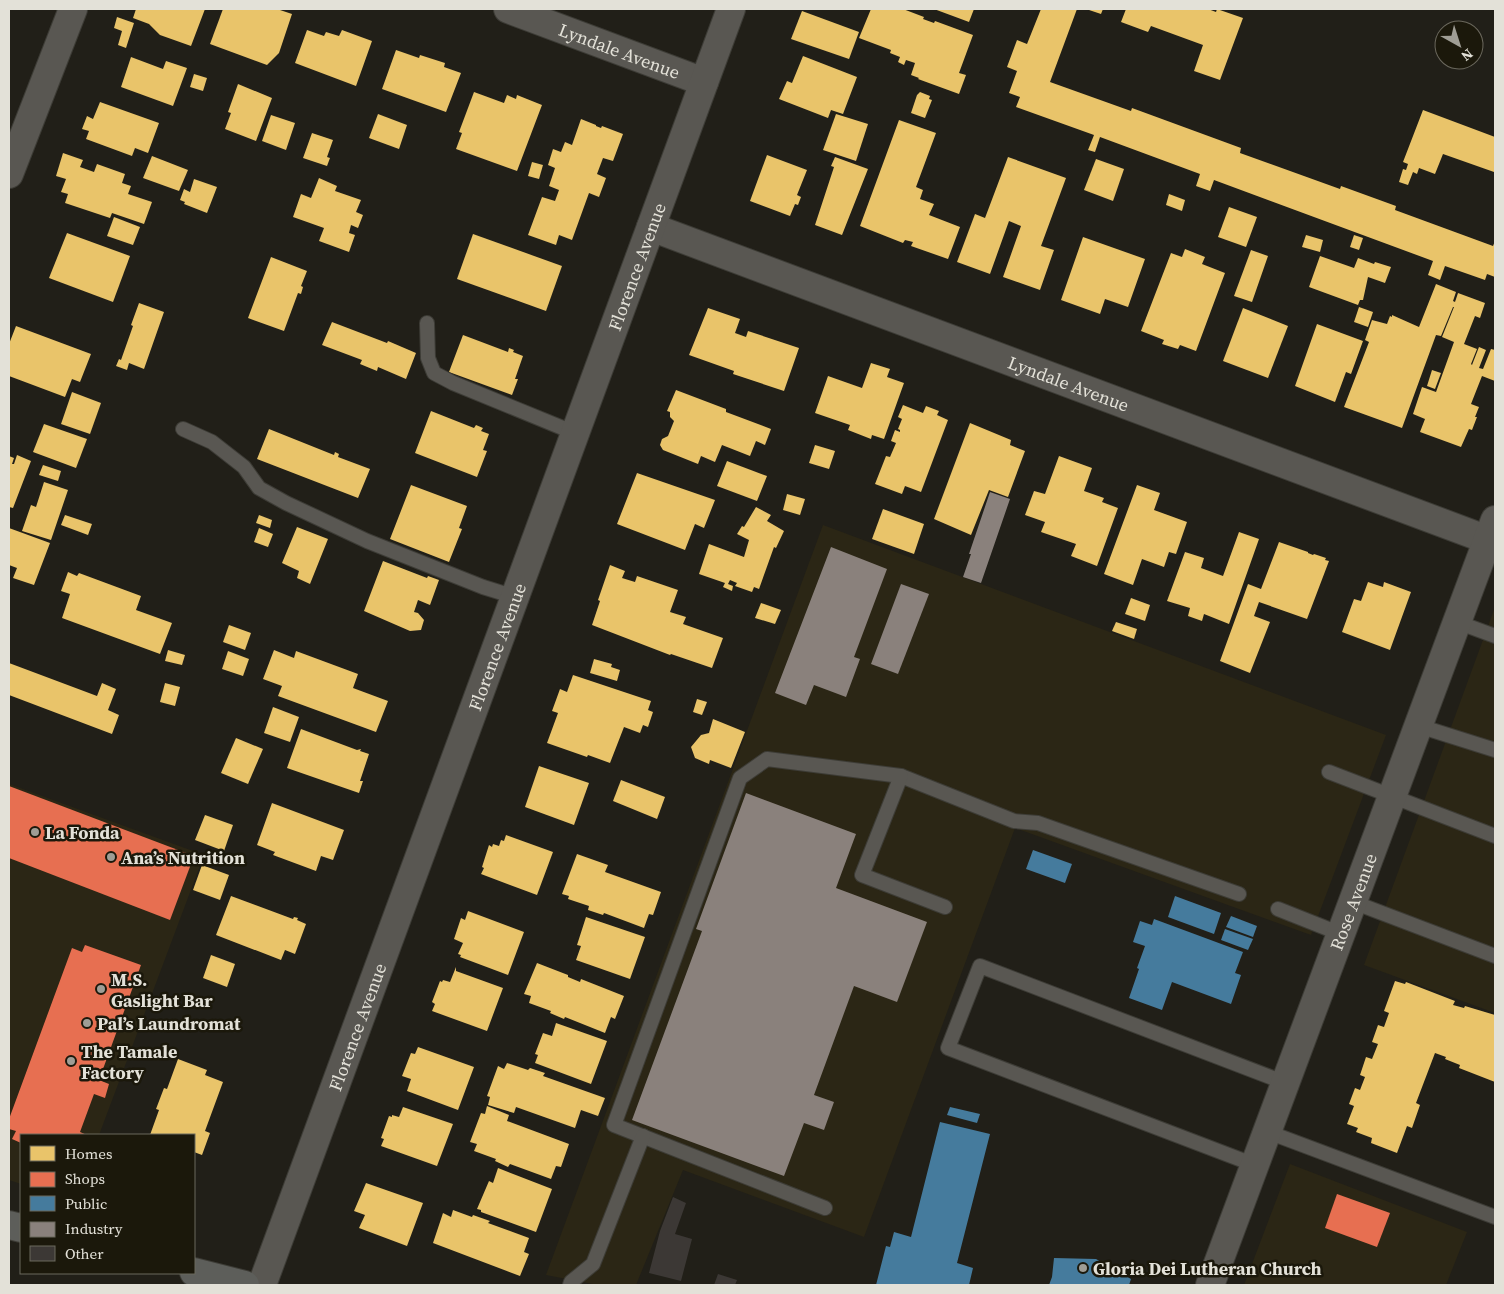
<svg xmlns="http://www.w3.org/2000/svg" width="1504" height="1294" font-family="'Source Serif 4',serif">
  <rect width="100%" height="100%" fill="#211f18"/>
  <g fill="#2b2615">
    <polygon points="823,525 1386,735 1311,935 1015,828 864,1237 683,1170 636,1285 598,1285 546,1275"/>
    <polygon points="1495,607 1495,1013 1364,965"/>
    <polygon points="9,784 204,855 99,1135 21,1135 21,1184 9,1180"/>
    <polygon points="1290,1164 1467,1232 1446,1285 1244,1285"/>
  </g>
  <g fill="#e9c46a">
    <polygon points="136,9 205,9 191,46 160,35 149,24 133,18"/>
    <polygon points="223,9 277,9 292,14 279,53 267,65 210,44"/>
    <polygon points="871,9 903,9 924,17 923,19 934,23 935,21 973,35 959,73 966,75 959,94 918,79 919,78 911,75 915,63 906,60 904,65 898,62 900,57 890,53 891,50 859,38"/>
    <polygon points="934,9 974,9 969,22"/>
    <polygon points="1041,9 1077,9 1050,82 1131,111 1132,108 1241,148 1240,153 1340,189 1341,186 1396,206 1395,210 1493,246 1495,241 1495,277 1487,274 1485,280 1445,266 1440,280 1428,275 1433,261 1214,180 1210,191 1196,186 1200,174 1100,137 1095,152 1088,150 1094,135 1016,107 1020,97 1009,93 1017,71 1007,67 1017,40 1027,44"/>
    <polygon points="1086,9 1103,9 1101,14"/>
    <polygon points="1126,9 1208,9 1216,12 1217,9 1243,18 1220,80 1194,71 1203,45 1151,26 1148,32 1121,22"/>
    <polygon points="802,11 859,32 849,59 791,39"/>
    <polygon points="117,17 134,23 126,48 118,45 122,31 114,28"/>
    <polygon points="307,30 324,36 326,32 339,36 342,30 372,41 356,86 295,63"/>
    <polygon points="396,50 419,58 420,55 445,63 444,67 461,73 446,112 382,89"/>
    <polygon points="803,56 857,77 843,114 831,110 828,118 779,99 787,81 792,83"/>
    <polygon points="131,57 163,69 166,61 187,68 173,106 121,87"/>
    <polygon points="194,74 207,78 203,91 190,87"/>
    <polygon points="238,84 272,98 256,141 225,129 231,113 228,112"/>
    <polygon points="474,92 504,103 507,95 516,99 517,95 542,105 517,171 456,149 462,133 459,132"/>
    <polygon points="920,92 930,96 929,99 932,100 925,118 911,113 917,95"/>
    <polygon points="100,102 159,123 148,153 135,148 132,156 86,139 89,131 82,129 87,116 93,119"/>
    <polygon points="1423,110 1495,137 1495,168 1494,172 1443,154 1435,174 1419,168 1417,174 1413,172 1408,185 1399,182 1403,169 1406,170 1408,164 1403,162"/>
    <polygon points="378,114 407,125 399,149 369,138"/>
    <polygon points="836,114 868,124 856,161 823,150"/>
    <polygon points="271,115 295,123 286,150 262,141"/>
    <polygon points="581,119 596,125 596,126 601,128 602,126 623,134 613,161 603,158 597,174 606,178 599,197 589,193 572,240 559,235 556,245 528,235 542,197 555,201 559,190 549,186 555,168 548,165 553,149 561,152 565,142 572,145"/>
    <polygon points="899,120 936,133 916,187 923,190 920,199 934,204 929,215 960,227 948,259 911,246 913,242 905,240 903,243 860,226"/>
    <polygon points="312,133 333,140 327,157 330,158 327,166 303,158"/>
    <polygon points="63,153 83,160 80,167 94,172 97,164 125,174 122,183 131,186 128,194 152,202 144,224 112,213 110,218 65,203 68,194 61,192 66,179 56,176"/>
    <polygon points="767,155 807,170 797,195 801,197 798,205 795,204 790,216 750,201"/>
    <polygon points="152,156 188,170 179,191 143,178"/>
    <polygon points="835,157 868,169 842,235 815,225 834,167 831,166"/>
    <polygon points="1008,157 1066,178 1041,246 1054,250 1040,290 1003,277 1021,226 1009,221 990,274 957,262 975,214 985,218"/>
    <polygon points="1096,159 1124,169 1113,201 1084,190"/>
    <polygon points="532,162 543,165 539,179 528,176"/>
    <polygon points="319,178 337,186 335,191 361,200 356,212 363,215 358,228 351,225 349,233 355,235 349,252 319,241 324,228 293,217 301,194 311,198"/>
    <polygon points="194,179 217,187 207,213 184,204 185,202 180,200 184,189 190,192"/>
    <polygon points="1169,194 1185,200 1182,211 1166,205"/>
    <polygon points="1229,207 1257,217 1246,247 1218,237"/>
    <polygon points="114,217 140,227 133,245 107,236"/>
    <polygon points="67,233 130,256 113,302 49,278"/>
    <polygon points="473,234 562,266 546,311 457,279"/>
    <polygon points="1306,235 1323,240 1320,252 1302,247"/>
    <polygon points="1354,235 1363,238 1359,250 1350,247"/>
    <polygon points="1083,237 1145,259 1128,307 1105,299 1100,314 1061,300"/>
    <polygon points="1185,249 1205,257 1202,264 1225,273 1196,351 1180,345 1178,349 1162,344 1164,340 1141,331 1171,253 1182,257"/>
    <polygon points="1251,250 1268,256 1252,302 1234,296"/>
    <polygon points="1320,256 1354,268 1358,258 1374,264 1375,262 1391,267 1385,283 1368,277 1363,300 1360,300 1358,305 1309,287"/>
    <polygon points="271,257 307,271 301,286 303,287 301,294 298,293 284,331 248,318"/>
    <polygon points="1436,284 1456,292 1453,301 1455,302 1458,293 1485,303 1480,318 1475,316 1464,344 1477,349 1471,364 1472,365 1479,347 1486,350 1479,368 1483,369 1491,349 1495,350 1495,381 1482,376 1471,404 1479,407 1475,417 1477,417 1472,430 1469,429 1461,447 1420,432 1425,419 1413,414 1422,387 1436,392 1454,342 1442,337 1454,307 1453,307 1441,336 1436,335 1402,428 1344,407 1369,342 1365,340 1372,320 1387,324 1390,316 1392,317 1392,315 1419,327"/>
    <polygon points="139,303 164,312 144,369 129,363 127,370 116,366 119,359 121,360 133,326 131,325"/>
    <polygon points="1359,307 1373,312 1368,327 1354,322"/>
    <polygon points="708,308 740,319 735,333 746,337 748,331 799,348 784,391 733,374 734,371 689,355"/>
    <polygon points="1243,308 1288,326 1268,378 1223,361"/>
    <polygon points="332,322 387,343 388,341 416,353 406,379 378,367 377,371 360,364 362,360 322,345"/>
    <polygon points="1317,324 1363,341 1351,374 1346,372 1335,402 1295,386"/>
    <polygon points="16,326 91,354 80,382 72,379 65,397 9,376 9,344"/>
    <polygon points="463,335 508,352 509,348 514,350 513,352 523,356 515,379 518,379 512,395 449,372"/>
    <polygon points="871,363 890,369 887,377 904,383 884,439 872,435 871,439 848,430 850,425 815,413 828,376 862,388"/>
    <polygon points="1432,370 1441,373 1435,389 1427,386"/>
    <polygon points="676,390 726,409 726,412 771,429 765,445 756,441 750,456 722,445 715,462 701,456 698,464 663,450 660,445 662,439 668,436 674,421 670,417 670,412 667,411"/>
    <polygon points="72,392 101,403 90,434 61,424"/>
    <polygon points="903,405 923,413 926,406 939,411 937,415 948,420 921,492 905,486 902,494 875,484 886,456 890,457 896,443 891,441 895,430 900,432 900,430 898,429 902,419 898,417"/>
    <polygon points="431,411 474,428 476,425 483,428 481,431 489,434 483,450 487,451 477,477 415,453"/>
    <polygon points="970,423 1011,440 1010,445 1025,451 1008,497 989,490 971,535 934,519"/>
    <polygon points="44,424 87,439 76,468 33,452"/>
    <polygon points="269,429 334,455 335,452 339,454 338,457 370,469 358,498 257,459"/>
    <polygon points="815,445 835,451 829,469 809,463"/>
    <polygon points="17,455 31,461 13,508 9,507 9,456 14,458 12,464 14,464"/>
    <polygon points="1059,456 1092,468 1084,491 1104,498 1102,502 1118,508 1097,566 1071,556 1076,544 1041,532 1045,522 1025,515 1034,491 1045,494"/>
    <polygon points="727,461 767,476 757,501 717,486"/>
    <polygon points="43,465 61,471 58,481 39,475"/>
    <polygon points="637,473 715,500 704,528 695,524 685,550 617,524"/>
    <polygon points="44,482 68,490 51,540 22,531 31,505 36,507"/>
    <polygon points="411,485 467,506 459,528 462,529 449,562 390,539"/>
    <polygon points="1137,485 1160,493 1154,510 1187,522 1176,554 1169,552 1164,567 1142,559 1133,585 1104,574"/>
    <polygon points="787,494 805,499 800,515 783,510"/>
    <polygon points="756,507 771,515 767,521 784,531 776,548 774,547 759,589 754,587 752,592 735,586 737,583 730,580 728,584 733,586 732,591 723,587 725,583 699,574 709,544 744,557 749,540 737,534 742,526 744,527"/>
    <polygon points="883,509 924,524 914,554 872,539"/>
    <polygon points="65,515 92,524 88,535 61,525"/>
    <polygon points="259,515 272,520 270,528 256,523"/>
    <polygon points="297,527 328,539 310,584 297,578 299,571 282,563"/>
    <polygon points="9,528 50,543 34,585 13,578 17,568 9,565"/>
    <polygon points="259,528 273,534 268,547 254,542"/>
    <polygon points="1239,532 1259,539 1229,624 1204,614 1202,621 1188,616 1190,608 1167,601 1185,552 1204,558 1201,568 1223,576"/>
    <polygon points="1279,542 1308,552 1308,553 1313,555 1314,554 1326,558 1325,560 1329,561 1307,619 1259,602 1254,616 1270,622 1250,673 1220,661 1248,584 1261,589"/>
    <polygon points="383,561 427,578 428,576 439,580 430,605 418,600 414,612 418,613 424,620 421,630 410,631 364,611"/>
    <polygon points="610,565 625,571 622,578 635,582 637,576 678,590 670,612 686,617 683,624 723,638 712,668 671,654 670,655 592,625 600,601 598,600"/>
    <polygon points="68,572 77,576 79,573 141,596 136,610 172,623 160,654 62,618 70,594 61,591"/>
    <polygon points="1368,582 1383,587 1384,582 1411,592 1390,650 1342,632 1354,599 1361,601"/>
    <polygon points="1131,598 1150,605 1145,621 1125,614"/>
    <polygon points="761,603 781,610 775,624 755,618"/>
    <polygon points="1116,622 1137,629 1134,639 1112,631"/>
    <polygon points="229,625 251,633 245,650 223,642"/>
    <polygon points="168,650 185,655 182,665 165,661"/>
    <polygon points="274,650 294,658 296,651 358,674 353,688 388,701 376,732 278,696 282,686 263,679"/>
    <polygon points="228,651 249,659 243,676 222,669"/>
    <polygon points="594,659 612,664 611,667 620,670 617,681 590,673"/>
    <polygon points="9,663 97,696 102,683 116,689 108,710 119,715 112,734 9,695"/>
    <polygon points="573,675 651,701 648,710 653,712 648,727 643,725 640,733 624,727 610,763 588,755 587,757 547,743 558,713 552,711 560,689 567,692"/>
    <polygon points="165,683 180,687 175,706 160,702"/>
    <polygon points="697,699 707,702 702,715 693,712"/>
    <polygon points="273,707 299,717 290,742 264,733"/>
    <polygon points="713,719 745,732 731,768 710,760 709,764 695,758 691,747 701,735 709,733"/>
    <polygon points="301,729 357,750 361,749 360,751 369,754 360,781 363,781 359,793 287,768"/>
    <polygon points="236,738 263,749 248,784 221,773"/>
    <polygon points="539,766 589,783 574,825 525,807"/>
    <polygon points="621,780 665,797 657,819 613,801"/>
    <polygon points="272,803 344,830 333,860 321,856 316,871 273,855 275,852 257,845"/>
    <polygon points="205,815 233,825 224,851 195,840"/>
    <polygon points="506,835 553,852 537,895 481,874 484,868 482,867 489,845 492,847 493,844 499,846 501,840 504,841"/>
    <polygon points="577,854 608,865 605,872 661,892 653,915 649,914 644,928 604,913 603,915 588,910 589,906 568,899 569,896 562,894"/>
    <polygon points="202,865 229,875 220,900 193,890"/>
    <polygon points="231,896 293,919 294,917 298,918 297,920 306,924 295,954 285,950 281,960 216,935"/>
    <polygon points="468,911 524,932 508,975 460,957 461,955 458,954 463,943 454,939 461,918 465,920"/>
    <polygon points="586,917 645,937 630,979 576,960 581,946 577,945"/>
    <polygon points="211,955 235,964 227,987 203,978"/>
    <polygon points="537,963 568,975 568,977 580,982 581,979 624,996 615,1019 611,1017 605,1033 565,1017 564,1019 550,1013 551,1011 529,1003 531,996 524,994"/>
    <polygon points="456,967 456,971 503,988 487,1031 432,1011 435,1004 432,1002 440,981 442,982 443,980 450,982"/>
    <polygon points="1395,981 1405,984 1406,982 1455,1001 1453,1005 1464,1008 1465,1006 1495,1015 1495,1082 1459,1068 1460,1065 1445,1059 1446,1057 1435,1053 1416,1103 1420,1105 1412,1128 1407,1126 1397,1153 1371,1143 1372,1138 1356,1132 1358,1128 1347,1124 1354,1106 1349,1104 1355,1088 1360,1090 1365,1077 1360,1075 1366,1057 1372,1059 1378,1044 1372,1042 1378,1025 1384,1027 1389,1013 1384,1011"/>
    <polygon points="556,1023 607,1041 591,1084 535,1063 538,1055 535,1054 543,1033 552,1036"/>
    <polygon points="418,1047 474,1067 458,1110 407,1091 411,1079 402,1076 411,1053 415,1054"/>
    <polygon points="178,1059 207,1070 205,1075 223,1082 205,1131 210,1133 202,1155 194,1152 194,1135 150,1135 159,1110 156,1109 164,1088 167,1089"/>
    <polygon points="507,1063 528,1070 530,1068 545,1073 543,1076 605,1098 598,1116 581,1110 575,1128 516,1107 514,1113 488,1105 490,1097 487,1096 498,1066 504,1069"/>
    <polygon points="487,1106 509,1115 507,1121 569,1144 561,1167 556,1166 551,1179 510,1164 508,1167 495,1161 496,1159 474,1151 477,1144 470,1142 481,1113 485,1114"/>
    <polygon points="403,1107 453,1124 437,1166 381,1146 384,1139 381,1138 389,1116 392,1117 392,1115 399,1117"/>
    <polygon points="498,1168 552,1189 536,1232 481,1212 481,1210 477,1209 489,1181 493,1183"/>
    <polygon points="366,1183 423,1203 407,1246 359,1228 365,1215 354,1211"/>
    <polygon points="453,1210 472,1217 473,1215 490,1221 488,1223 529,1238 524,1252 529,1254 520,1276 433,1243 443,1213 451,1217"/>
  </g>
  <g fill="#e76f51">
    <polygon points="9,786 194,856 170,920 9,858"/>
    <polygon points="85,945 141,965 99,1080 109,1084 105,1098 94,1094 80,1132 87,1135 21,1135 21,1143 12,1139 16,1131 9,1129 9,1119 72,948 82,952"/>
    <polygon points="1337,1194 1390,1213 1377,1247 1325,1228"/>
  </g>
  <g fill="#457b9d">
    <polygon points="1033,850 1072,864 1065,883 1026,869"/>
    <polygon points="1175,896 1221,913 1214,934 1168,917"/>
    <polygon points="1231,916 1257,926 1253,937 1226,927"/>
    <polygon points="1154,919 1243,952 1235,973 1241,975 1231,1004 1172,982 1162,1010 1129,998 1139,969 1137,968 1145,946 1133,942 1140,921 1152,925"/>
    <polygon points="1225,929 1253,939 1248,950 1221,940"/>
    <polygon points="950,1107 980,1114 977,1123 947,1115"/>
    <polygon points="940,1122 990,1134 957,1263 973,1268 969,1285 876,1285 886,1246 890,1247 894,1232 911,1237"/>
    <polygon points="1054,1258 1096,1259 1131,1279 1129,1285 1049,1285 1052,1277"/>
  </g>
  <g fill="#8a817c">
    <polygon points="990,492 1010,499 981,583 963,577 971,554 969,554"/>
    <polygon points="831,547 887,569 854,657 860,659 846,697 814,685 806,705 775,693"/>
    <polygon points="901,584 929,594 898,674 871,664"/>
    <polygon points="746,793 856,834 836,888 927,922 897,1002 854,986 814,1095 834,1102 824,1130 804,1123 784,1176 632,1120 702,931 696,929"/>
  </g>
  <g fill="#3c3835">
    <polygon points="673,1197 686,1203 675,1234 692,1239 681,1281 649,1273 660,1231"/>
    <polygon points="718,1274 737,1280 735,1285 714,1285"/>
  </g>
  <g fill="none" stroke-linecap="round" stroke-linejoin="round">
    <defs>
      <g id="service">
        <polyline points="427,323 428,358 434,373 453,383 575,433"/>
        <polyline points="183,429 212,442 244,467 259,488 286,503 367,541 483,587 515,597"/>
        <polyline points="1457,622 1495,636"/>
        <polyline points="1419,726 1495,750"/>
        <polyline points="1329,772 1495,836"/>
        <polyline points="901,776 1014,821 1038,823 1239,894"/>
        <polyline points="1353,902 1495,956"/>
        <polyline points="1278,909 1341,934"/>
        <polyline points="1268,1132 1495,1217"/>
        <polyline points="1255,1165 948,1048 980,966 1286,1083"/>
        <polyline points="825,1208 614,1125 740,778 767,759 901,776 862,875 945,907"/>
        <polyline points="570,1285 571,1282 593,1264 643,1136"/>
      </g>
      <g id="minor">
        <path id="s1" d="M 508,9 L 704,82"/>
        <polyline points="9,174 73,9"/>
        <path id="s2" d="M 651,227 L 1488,540"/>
        <path id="s3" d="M 262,1285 L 731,9"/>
        <path id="s4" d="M 1210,1285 L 1495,520"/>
      </g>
      <g id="secondary">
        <polyline points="9,1225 21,1228"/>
        <polyline points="194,1272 245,1285"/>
      </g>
    </defs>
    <use href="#service" stroke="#3d3c36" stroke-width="16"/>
    <use href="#minor" stroke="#3d3c36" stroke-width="30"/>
    <use href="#secondary" stroke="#3d3c36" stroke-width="30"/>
    <use href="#service" stroke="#595752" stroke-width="14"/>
    <use href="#minor" stroke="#595752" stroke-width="28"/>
    <use href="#secondary" stroke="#5d5e5a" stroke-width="28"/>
  </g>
  <g fill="#9f9d95" stroke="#1b180b" stroke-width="2">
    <circle cx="35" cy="832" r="5"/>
    <circle cx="111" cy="857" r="5"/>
    <circle cx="101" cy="989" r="5"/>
    <circle cx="87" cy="1023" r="5"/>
    <circle cx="71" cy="1061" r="5"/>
    <circle cx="1083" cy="1268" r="5"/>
  </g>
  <g text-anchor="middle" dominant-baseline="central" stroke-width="5" stroke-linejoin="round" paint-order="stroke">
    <g font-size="18" fill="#e3e1d8" stroke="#1b180b">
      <text stroke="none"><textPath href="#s1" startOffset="119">Lyndale Avenue</textPath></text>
      <text stroke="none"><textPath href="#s3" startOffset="1085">Florence Avenue</textPath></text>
      <text stroke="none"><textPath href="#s2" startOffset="446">Lyndale Avenue</textPath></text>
      <text stroke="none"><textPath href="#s3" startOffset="680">Florence Avenue</textPath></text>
      <text stroke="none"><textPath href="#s4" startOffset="409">Rose Avenue</textPath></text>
      <text stroke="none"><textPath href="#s3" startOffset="275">Florence Avenue</textPath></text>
    </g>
    <g font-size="18" font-weight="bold" fill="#e3e1d8" stroke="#1b180b" text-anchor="start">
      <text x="45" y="832">La Fonda</text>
      <text x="121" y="857">Ana’s Nutrition</text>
      <text x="111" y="979">M.S.<tspan x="111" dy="21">Gaslight Bar</tspan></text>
      <text x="97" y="1023">Pal’s Laundromat</text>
      <text x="81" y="1051">The Tamale<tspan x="81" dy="21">Factory</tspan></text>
      <text x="1093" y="1268">Gloria Dei Lutheran Church</text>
    </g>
  </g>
  <rect width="1504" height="1294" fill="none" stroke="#e3e1d8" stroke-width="20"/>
  <rect x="20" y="1134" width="175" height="140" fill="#1b180b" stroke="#6b685d"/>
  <rect x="30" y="1146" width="25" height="15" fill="#e9c46a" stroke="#6b685d"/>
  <text x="65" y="1159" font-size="15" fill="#e3e1d8">Homes</text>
  <rect x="30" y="1172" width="25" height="15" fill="#e76f51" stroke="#6b685d"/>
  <text x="65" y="1184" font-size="15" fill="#e3e1d8">Shops</text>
  <rect x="30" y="1196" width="25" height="15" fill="#457b9d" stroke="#6b685d"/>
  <text x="65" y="1209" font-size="15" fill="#e3e1d8">Public</text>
  <rect x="30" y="1222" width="25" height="15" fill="#8a817c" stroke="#6b685d"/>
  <text x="65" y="1234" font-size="15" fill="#e3e1d8">Industry</text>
  <rect x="30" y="1246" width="25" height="15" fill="#3c3835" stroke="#6b685d"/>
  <text x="65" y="1259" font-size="15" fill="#e3e1d8">Other</text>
  <g transform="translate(1459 45) rotate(141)"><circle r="24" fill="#1b180b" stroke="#6b685d"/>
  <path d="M0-4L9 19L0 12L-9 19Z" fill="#9f9d95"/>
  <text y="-8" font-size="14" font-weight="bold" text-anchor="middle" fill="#e3e1d8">N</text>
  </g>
</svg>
